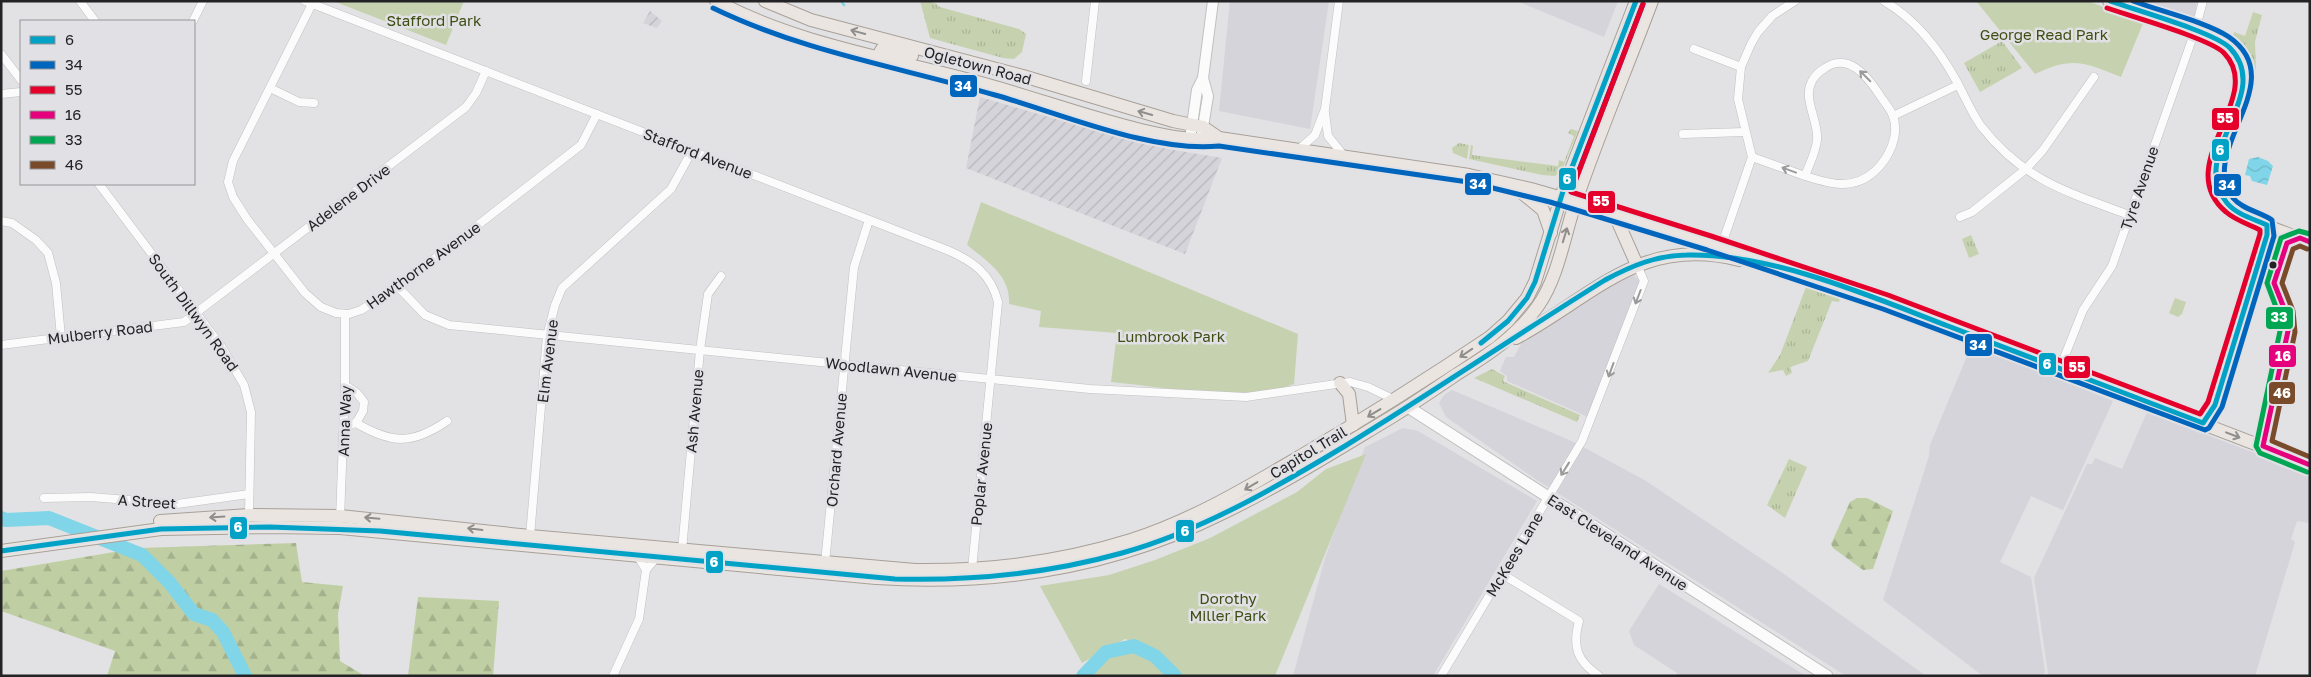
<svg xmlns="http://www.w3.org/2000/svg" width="2311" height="677" font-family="'Golos Text',sans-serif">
  <defs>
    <pattern id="industrial-furrows" width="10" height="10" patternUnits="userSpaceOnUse" patternTransform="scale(1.25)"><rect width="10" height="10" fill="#d4d4da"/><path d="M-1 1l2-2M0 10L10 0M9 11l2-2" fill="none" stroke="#b6b6bb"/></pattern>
    <pattern id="grass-tufts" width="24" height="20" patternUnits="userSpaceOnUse" patternTransform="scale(1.25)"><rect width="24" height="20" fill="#c6d2af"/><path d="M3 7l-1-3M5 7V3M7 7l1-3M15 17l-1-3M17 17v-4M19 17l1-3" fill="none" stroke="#aab496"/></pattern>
    <pattern id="forest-firs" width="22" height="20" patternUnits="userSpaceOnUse" patternTransform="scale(1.25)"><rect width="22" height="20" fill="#c0cfa3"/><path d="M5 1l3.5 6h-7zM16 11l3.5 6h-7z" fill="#a5b18c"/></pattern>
    <pattern id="water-waves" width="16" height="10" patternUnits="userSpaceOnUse" patternTransform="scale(1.25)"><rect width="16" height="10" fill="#80d5e8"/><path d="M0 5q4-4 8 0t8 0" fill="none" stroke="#6eb7c7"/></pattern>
  </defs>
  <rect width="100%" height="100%" fill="#e2e2e4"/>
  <g fill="#d4d4da">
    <polygon points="1230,1 1329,1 1310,129 1219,111"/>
    <polygon points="1517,1 1618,1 1604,37"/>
    <polygon points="2131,1 2197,1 2195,15 2193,19 2187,21"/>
    <polygon points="1634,275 1640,282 1588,417 1507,381 1507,376 1500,371 1506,357 1514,357 1522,342 1614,283"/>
    <polygon points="1972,344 2113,401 2063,510 2031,496 2000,562 2031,577 2045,672 2043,676 1983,676 1883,600 1929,456 1930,445"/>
    <polygon points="1452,390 1574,442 1646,481 1784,574 1926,676 1846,676 1537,480 1446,417 1439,403 1444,395"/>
    <polygon points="2147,412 2310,474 2310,523 2297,521 2291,539 2295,542 2255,676 2047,676 2048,673 2034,578 2087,464 2092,464 2095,458 2122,469"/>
    <polygon points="1403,428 1418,431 1537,501 1433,676 1293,676 1325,558 1365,447"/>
    <polygon points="1659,584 1806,676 1676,676 1677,673 1634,645 1629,631"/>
  </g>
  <g fill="url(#industrial-furrows)">
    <polygon points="650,11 662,21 657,28 643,23"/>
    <polygon points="980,97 1083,127 1168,149 1222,158 1185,254 966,168"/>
  </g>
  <g fill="url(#grass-tufts)">
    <polygon points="920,1 932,1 940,7 1019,29 1026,34 1022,52 1014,59 1003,58 930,38"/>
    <polygon points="2253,12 2262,15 2255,42 2256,69 2254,69 2248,53 2233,36 2234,32 2245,36"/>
    <polygon points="2002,41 2022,68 1980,92 1964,63"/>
    <polygon points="1571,129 1578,131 1562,170 1555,176 1542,175 1469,159 1471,145 1473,146 1472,155 1558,166 1559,160 1564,162 1574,136 1568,133"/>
    <polygon points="1459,143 1469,145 1467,159 1453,153 1452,148"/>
    <polygon points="1971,235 1979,254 1969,258 1962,239"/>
    <polygon points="1806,287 1840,298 1839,302 1832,301 1808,361 1790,367 1792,373 1786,376 1783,370 1768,373 1780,355"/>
    <polygon points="2175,298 2186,302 2182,314 2178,317 2169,313"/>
    <polygon points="1492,369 1505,376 1503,381 1507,383 1580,415 1577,422 1474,378"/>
    <polygon points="1789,459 1807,467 1785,518 1767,505"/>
  </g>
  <g fill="url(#forest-firs)">
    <polygon points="1857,498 1867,498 1893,511 1873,569 1863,570 1833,548 1831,544 1850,502"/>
    <polygon points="296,543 302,582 343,586 338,614 340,661 365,676 107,676 115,651 1,611 1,571 138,548"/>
    <polygon points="418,597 499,601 493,676 408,676"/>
  </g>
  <g fill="#c6d2af">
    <polygon points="333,1 464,1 446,45"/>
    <path d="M 1976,1 L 2087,1 L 2144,21 L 2121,77 C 2084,62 2072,56 2035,74 Z"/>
    <path d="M 981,202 L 1298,334 L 1294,384 C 1243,403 1165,387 1111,382 L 1117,333 L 1039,327 L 1041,311 L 1009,304 C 1011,276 987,261 967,245 Z"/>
    <polygon points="1366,454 1275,676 1180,676 1150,646 1125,639 1082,663 1040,586 1109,575 1155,560 1210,538 1297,492 1326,469"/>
    <polygon points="1124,650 1146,652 1168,676 1093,676 1104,660"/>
  </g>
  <polygon fill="url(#water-waves)" points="2258,157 2268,161 2273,166 2267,185 2252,181 2250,176 2245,175 2249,159"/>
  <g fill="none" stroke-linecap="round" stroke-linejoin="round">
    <polyline stroke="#80d5e8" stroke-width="2.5" points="841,1 844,5"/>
    <g stroke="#80d5e8" stroke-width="14">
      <polyline points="1,518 6,520 49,518 142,555 169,582 194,614 212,620 223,632 245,676"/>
      <polyline points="1083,676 1106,652 1134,646 1155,656 1175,676"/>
    </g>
    <defs>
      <g id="minor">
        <polyline points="80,1 95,21"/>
        <path d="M 305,1 L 947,250 C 973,261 991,274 998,302 L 972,569"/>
        <path d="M 1884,1 C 1917,20 1939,49 1957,82 C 1965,97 1971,112 1981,126 C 2023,180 2067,192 2129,215"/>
        <polyline points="312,4 233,161 228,182 233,197 247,219 305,293 321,307 336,313 349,314 361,310 398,287 581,145 597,114"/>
        <polyline points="193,21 203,1"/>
        <polyline points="1694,49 1741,67"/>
        <polyline points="1,54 21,80"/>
        <polyline points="1086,81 1095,1"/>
        <polyline points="270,88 299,102 314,103"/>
        <polyline points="1,94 21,92"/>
        <polyline points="1325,113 1328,136 1344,156"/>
        <polyline points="1893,116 1958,85"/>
        <polyline points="1683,134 1744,132"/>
        <polyline points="1298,150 1315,135 1325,109 1339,1"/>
        <path d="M 1752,157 L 1805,176 C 1809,165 1816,152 1817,140 C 1819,121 1802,99 1812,81 C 1815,75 1820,71 1825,68 C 1848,52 1867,76 1879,94 C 1883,101 1890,108 1893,116 C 1900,135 1889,158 1875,171 C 1853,191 1830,184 1805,176"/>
        <polyline points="99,184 221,346 244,385 251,412 249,515"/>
        <polyline points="1960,217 1972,212 2026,169 2043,150 2094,77"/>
        <polyline points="1,221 12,223 36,240 48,253 56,283 61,337"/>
        <polyline points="1721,247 1752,157 1738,99 1741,67 1751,44 1758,32 1772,16 1795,1"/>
        <polyline points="398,287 425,315 449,325 1090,389 1246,397 1350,382 1368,387 1395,400"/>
        <polyline points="1,345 184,322 466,107 476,93 486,71"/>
        <polyline points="2060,368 2083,310 2112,266 2195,31 2203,1"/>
        <polyline points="345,385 357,393 364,402 363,411 356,423"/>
        <polyline points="2203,423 2215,405 2265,244 2267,225"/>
        <path d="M 344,426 L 356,423 C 392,444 412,445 447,421"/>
        <polyline points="44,498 91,497 177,504 249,494"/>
        <polyline points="340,519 345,385 345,314"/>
        <polyline points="530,536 547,336 555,305 562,288 671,189 692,151"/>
        <polyline points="682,550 700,350 708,294 721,276"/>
        <polyline points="637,555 646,570 657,557"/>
        <polyline points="825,563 854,267 869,220"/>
        <path d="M 1502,574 L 1579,621 C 1572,647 1577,661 1599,676"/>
        <polyline points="613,676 639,619 646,570"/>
        <polyline points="1441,676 1582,441 1644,281 1637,265"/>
      </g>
      <g id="tertiary">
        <polyline points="1191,132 1197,90 1203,78 1213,1"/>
        <polyline points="1202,133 1208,96 1203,78"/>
      </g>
      <polyline id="secondary" points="1408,407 1827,676"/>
      <g id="primary">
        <path d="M 716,1 C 802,47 902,60 995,87 C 1044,101 1091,118 1141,130 C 1167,136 1193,142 1219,138 L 1469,175 L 1531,189 L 1614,213 L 1886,302 L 2310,465"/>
        <polyline points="765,1 811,20 1023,76 1173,121 1203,127 1219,138"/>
        <path d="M 2109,1 L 2216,39 L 2229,47 L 2236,55 L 2243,72 L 2243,88 L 2214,168 C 2210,213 2277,229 2310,242"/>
        <polyline points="878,56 882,49 912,56"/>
        <polyline points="1516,188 1543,210 1551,233"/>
        <polyline points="1614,213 1637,265"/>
        <path d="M 1516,338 C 1594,296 1641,235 1739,260"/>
        <polyline points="1340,383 1349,394 1353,425"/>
        <path d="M 160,521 L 249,515 L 340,516 L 530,536 L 915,570 C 988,571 1061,562 1131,540 C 1193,520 1248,487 1304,454 C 1367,417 1429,378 1490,337 L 1508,321 L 1527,298 L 1535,282 L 1564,188 L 1636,1"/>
        <path d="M 1,551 L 161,529 L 270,527 L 340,528 L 876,578 C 996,586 1115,567 1223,513 C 1281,485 1335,451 1390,418 C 1413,404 1435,389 1457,374 C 1488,355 1517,336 1538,306 C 1559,276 1564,235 1576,201 C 1599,133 1627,68 1652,1"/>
      </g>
    </defs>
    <use href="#minor" stroke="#c0c0c2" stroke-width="9"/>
    <use href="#tertiary" stroke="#c0c0c2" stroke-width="12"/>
    <use href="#secondary" stroke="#c0c0c2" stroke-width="13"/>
    <use href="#primary" stroke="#a8a099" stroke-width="14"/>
    <use href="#minor" stroke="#fbfbfb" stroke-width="8"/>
    <use href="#tertiary" stroke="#fbfbfb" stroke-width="10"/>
    <use href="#secondary" stroke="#fbfbfb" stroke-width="11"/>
    <use href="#primary" stroke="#eae5e0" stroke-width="12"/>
    <defs>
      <g id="bus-1">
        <polyline points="1481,343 1508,321 1527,298 1535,282 1564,188 1636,1"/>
        <path d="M 1,551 L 161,529 L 270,527 L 380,531 L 895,579 C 972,581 1047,574 1122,553 C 1201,531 1275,488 1345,446 C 1433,392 1518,334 1605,280 C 1631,266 1657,255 1687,255 C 1771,253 1870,296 1948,326 C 2033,358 2118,391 2203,423 L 2215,405 L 2267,235 L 2267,225 C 2254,219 2237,215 2227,203 C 2186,154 2275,95 2230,48 C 2214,32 2135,10 2110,1"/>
      </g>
      <g id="bus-2">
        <path d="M 713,8 C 804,52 899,67 995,95 C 1060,113 1152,153 1219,146 L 1468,182 L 1550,202 L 1707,250 L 1883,309 L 2205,430 L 2209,428 L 2222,407 L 2274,236 L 2272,220 C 2260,212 2242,209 2233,198 C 2196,150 2293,82 2229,37 C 2207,22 2159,11 2133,1"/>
        <polyline points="1571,191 1643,4"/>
      </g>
      <path id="bus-3" d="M 1643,4 L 1571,192 L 1711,236 L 1888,295 L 2200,414 L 2208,402 L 2260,234 L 2260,230 C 2248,224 2235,220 2226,212 C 2170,165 2267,97 2224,53 C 2211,39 2130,16 2107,8"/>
      <polyline id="bus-4" points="2310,242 2300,238 2287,243 2274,283 2286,313 2288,331 2263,446 2310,465"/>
      <polyline id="bus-5" points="2307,472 2260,453 2256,446 2280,331 2279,315 2267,283 2281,238 2299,231 2310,234"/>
      <polyline id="bus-6" points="2307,249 2300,246 2293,249 2282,283 2293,311 2295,332 2272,441 2310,457"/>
    </defs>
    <use href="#bus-1" stroke="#e1e1e5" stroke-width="9"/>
    <use href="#bus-2" stroke="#e1e1e5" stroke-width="9"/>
    <use href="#bus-3" stroke="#e1e1e5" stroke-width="9"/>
    <use href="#bus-4" stroke="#e1e1e5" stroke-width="9"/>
    <use href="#bus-5" stroke="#e1e1e5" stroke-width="9"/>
    <use href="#bus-6" stroke="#e1e1e5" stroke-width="9"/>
    <use href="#bus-1" stroke="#02a2c6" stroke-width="5"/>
    <use href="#bus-2" stroke="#0065bd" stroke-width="5"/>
    <use href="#bus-3" stroke="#e4002b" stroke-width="5"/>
    <use href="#bus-4" stroke="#e5007d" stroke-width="5"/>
    <use href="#bus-5" stroke="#00a651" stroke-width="5"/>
    <use href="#bus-6" stroke="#7a4b2a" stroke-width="5"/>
  </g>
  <defs><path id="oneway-shaft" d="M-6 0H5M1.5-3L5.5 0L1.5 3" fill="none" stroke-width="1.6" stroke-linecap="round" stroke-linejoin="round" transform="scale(1.25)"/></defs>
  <g stroke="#908e8c">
    <use href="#oneway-shaft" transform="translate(858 32) rotate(-165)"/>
    <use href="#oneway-shaft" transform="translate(1145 113) rotate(-164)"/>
    <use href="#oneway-shaft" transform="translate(1565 235) rotate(-73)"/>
    <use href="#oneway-shaft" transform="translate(1466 353) rotate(146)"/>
    <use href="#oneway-shaft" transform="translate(1374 413) rotate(149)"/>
    <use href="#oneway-shaft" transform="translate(2233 435) rotate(21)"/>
    <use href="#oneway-shaft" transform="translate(1251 486) rotate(149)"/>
    <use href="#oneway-shaft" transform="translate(217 517) rotate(176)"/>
    <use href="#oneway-shaft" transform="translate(372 518) rotate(-175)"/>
    <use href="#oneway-shaft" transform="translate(475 529) rotate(-173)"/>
  </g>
  <g stroke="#9a9a9b">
    <use href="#oneway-shaft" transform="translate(1865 76) rotate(-135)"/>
    <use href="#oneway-shaft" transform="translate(1789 170) rotate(-160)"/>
    <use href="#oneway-shaft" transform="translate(1638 297) rotate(111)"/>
    <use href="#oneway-shaft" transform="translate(1611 370) rotate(110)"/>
    <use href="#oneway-shaft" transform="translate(1565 469) rotate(122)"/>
  </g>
  <circle fill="#232325" stroke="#e1e1e5" stroke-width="2" cx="2273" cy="265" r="4.5"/>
  <g text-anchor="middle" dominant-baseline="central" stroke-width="5" stroke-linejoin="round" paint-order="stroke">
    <g font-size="15" fill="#3d4e12" stroke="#e1e1e5">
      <text x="434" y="20">Stafford Park</text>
      <text x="2044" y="34">George Read Park</text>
      <text x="1171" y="336">Lumbrook Park</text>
      <text x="1228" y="598">Dorothy<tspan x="1228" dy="17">Miller Park</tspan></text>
    </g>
    <g font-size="15" fill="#232325" stroke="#e1e1e5">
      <text transform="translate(978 65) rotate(15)">Ogletown Road</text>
      <text transform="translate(698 153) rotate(21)">Stafford Avenue</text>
      <text transform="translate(2139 188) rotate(-71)">Tyre Avenue</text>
      <text transform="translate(348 197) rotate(-37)">Adelene Drive</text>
      <text transform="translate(423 265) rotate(-36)">Hawthorne Avenue</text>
      <text transform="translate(194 312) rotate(54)">South Dillwyn Road</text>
      <text transform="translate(100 332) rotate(-7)">Mulberry Road</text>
      <text transform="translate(547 361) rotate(-83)">Elm Avenue</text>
      <text transform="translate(891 369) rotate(6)">Woodlawn Avenue</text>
      <text transform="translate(694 411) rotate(-85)">Ash Avenue</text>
      <text transform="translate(344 421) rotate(-88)">Anna Way</text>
      <text transform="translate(836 450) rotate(-85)">Orchard Avenue</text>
      <text transform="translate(1308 452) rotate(-31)">Capitol Trail</text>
      <text transform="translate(981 474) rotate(-84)">Poplar Avenue</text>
      <text transform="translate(147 501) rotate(4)">A Street</text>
      <text transform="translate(1618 542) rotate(33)">East Cleveland Avenue</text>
      <text transform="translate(1514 554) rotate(-59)">McKees Lane</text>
    </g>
  </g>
  <g stroke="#e1e1e5" stroke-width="2">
    <rect x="949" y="74" width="29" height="24" rx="5" fill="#0065bd"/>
    <rect x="2211" y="107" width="29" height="24" rx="5" fill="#e4002b"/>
    <rect x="2211" y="138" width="19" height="24" rx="5" fill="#02a2c6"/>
    <rect x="1558" y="167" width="19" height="24" rx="5" fill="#02a2c6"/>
    <rect x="1464" y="172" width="28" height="24" rx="5" fill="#0065bd"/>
    <rect x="2213" y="173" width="29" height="24" rx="5" fill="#0065bd"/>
    <rect x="1587" y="190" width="29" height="24" rx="5" fill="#e4002b"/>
    <rect x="2265" y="306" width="29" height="24" rx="5" fill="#00a651"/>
    <rect x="1964" y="333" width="29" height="24" rx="5" fill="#0065bd"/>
    <rect x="2268" y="344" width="29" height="24" rx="5" fill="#e5007d"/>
    <rect x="2038" y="352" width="19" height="24" rx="5" fill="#02a2c6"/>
    <rect x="2063" y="355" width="28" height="24" rx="5" fill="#e4002b"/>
    <rect x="2268" y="381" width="28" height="24" rx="5" fill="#7a4b2a"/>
    <rect x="229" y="516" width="19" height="24" rx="5" fill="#02a2c6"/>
    <rect x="1175" y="519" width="20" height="24" rx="5" fill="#02a2c6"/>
    <rect x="705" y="550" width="19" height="24" rx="5" fill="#02a2c6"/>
  </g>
  <g font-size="14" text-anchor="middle" font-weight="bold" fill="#fff">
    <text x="963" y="91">34</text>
    <text x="2225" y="123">55</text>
    <text x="2220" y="155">6</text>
    <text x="1567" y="184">6</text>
    <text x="1478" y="189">34</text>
    <text x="2227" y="190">34</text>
    <text x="1601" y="206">55</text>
    <text x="2279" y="322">33</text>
    <text x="1978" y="350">34</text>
    <text x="2283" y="361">16</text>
    <text x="2047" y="369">6</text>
    <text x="2077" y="372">55</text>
    <text x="2282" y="398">46</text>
    <text x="238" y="532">6</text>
    <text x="1185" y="536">6</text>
    <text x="714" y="567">6</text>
  </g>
  <rect width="2311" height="677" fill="none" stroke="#232325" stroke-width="5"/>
  <rect x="20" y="20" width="175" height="165" fill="#e1e1e5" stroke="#959598"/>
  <rect x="30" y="36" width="25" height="8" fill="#02a2c6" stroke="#959598"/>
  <text x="65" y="45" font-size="15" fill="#232325">6</text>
  <rect x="30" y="61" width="25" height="8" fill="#0065bd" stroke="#959598"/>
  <text x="65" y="70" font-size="15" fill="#232325">34</text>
  <rect x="30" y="86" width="25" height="8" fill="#e4002b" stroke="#959598"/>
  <text x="65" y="95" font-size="15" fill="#232325">55</text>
  <rect x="30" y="111" width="25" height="8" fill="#e5007d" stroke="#959598"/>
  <text x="65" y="120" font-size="15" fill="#232325">16</text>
  <rect x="30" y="136" width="25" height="8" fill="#00a651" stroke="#959598"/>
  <text x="65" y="145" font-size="15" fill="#232325">33</text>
  <rect x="30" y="161" width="25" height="8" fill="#7a4b2a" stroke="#959598"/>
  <text x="65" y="170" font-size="15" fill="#232325">46</text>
</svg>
